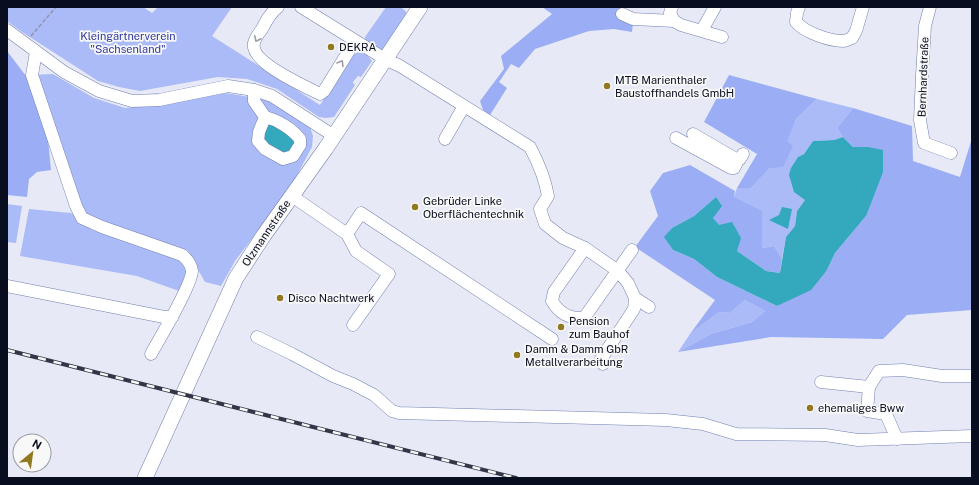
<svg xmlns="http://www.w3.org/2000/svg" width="979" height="485" font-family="'Public Sans',sans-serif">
  <rect width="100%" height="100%" fill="#e7eaf6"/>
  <g fill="#abbbf7">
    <polygon points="7,7 143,7 152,13 158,7 232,7 212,36 320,105 351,57 358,52 367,55 372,61 361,77 358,76 353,82 353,83 355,85 334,117 326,118 319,117 277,89 247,79 218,77 140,91 119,87 98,81 22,32 7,21"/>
    <path d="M 386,7 C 397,7 403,4 408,16 L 383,51 L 366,42 L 365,37 Z"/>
    <polygon points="53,74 94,98 125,108 153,105 226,93 267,100 310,127 313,136 312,147 296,177 279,203 235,261 221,286 205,282 187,250 92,219 82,209 75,184 66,185 29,75"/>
    <polygon points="817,99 853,108 837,128 843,137 834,140 813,141 804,154 798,157 805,200 797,211 795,226 786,237 782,259 774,246 762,248 734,197 737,188 751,188 770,168 786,141 796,119"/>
    <polygon points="7,204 22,206 16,243 7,242"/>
    <polygon points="29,209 71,213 92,230 179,257 186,265 186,273 179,291 137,276 20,256"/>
    <polygon points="745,300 767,311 752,322 711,334 678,352 690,334 719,312 730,313"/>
  </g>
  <g fill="#9badf4">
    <polygon points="542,7 623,7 618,16 633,23 632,32 614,29 589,31 535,49 519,68 511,64 499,82 507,88 490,115 483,110 480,101 504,69 501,56 552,14"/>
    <polygon points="7,51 26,76 48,139 51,170 37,172 29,179 27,197 7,195"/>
    <polygon points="729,75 817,99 796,119 787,141 793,146 783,167 770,168 751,188 737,188 757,154 704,122"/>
    <polygon points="853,108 912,126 913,161 960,177 972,138 972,310 907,315 883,339 771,337 678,352 711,334 752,322 766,311 745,300 730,313 719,312 690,334 715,300 635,247 658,216 650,191 663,173 690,165 735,191 734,197 762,211 762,248 774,246 782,259 780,273 766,271 737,251 713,218 716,197 694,216 672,228 665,237 673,250 694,259 717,277 777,306 827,270 835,253 866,216 868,147 853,147 843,137 837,128"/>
  </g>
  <g fill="#34a8bd">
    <polygon points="272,124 297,139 289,156 267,147 262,135 267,125"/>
    <polygon points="843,137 853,147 868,147 883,150 883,172 866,216 835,253 827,270 811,290 777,306 717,277 694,259 673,250 664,237 672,228 694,216 716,197 722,206 713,218 719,225 732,222 741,238 737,251 766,271 780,273 786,237 795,226 797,211 805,200 794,192 789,175 791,168 798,157 804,154 813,141 834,140"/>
    <polygon points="782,207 792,209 788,229 769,220 779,215"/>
  </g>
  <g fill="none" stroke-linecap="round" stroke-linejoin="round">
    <defs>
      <g id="minor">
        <path d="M 278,7 C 270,13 266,21 262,29 C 259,33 255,38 254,43 C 249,62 306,87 320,94 L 324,91 L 355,41"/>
        <path d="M 301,7 L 385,59 L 400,66 L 530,147 C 538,162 545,178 548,196 L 540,209 L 545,224 L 563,238 L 585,248 L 618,271 L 628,283 L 635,298 L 634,309 L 601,359 L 603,364"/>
        <polyline points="672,7 670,13 674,21 681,25 722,37"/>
        <path d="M 799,7 L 797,13 L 796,22 C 804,32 829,41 843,41 C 846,41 849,39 852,38 L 856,31 L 863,7"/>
        <polyline points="930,7 925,26 922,75 920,120 924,143 951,153"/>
        <polyline points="622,14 633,19 674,21"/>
        <polyline points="7,30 64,72 99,91 132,101 159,100 228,86 254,90 272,96 334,136"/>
        <polyline points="702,30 715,7"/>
        <path d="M 254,90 L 254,101 L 265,117 C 278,120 292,129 300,139 L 300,145 L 293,156 L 283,159 L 265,149 L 258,141 L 259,132 L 265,117"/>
        <polyline points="693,134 736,159 740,159 743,154"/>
        <polyline points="676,138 731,168 734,168 738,160"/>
        <polyline points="445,139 464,106"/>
        <polyline points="292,196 347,234 356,251 389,274 353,325"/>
        <polyline points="347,234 361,213 552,339"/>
        <path d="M 585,248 L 554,292 L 552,301 C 559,313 570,319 584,318 L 632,250"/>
        <path d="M 7,286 L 164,317 L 172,317 C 177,307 192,281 192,271 C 191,264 187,259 182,255 L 102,227 L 82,218 L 76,206 L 32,75 L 36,52"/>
        <polyline points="635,298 649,307"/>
        <polyline points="257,337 292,354 333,376 353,384 374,395 392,411 399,413 666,420 703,424 736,434 825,435 858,440 972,436"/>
        <polyline points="151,354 172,317"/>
        <polyline points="821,382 869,387 879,371 903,370 942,376 972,376"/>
        <polyline points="869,387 867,411 886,414 897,439"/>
      </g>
      <polyline id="major" points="145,478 236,278 264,235 326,148 420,7"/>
    </defs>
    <use href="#minor" stroke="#717fb3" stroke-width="13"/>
    <use href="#major" stroke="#717fb3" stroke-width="16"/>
    <polyline stroke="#9094a3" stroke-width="1.5" stroke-dasharray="4 2" stroke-linecap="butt" points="31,36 56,7"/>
    <use href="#minor" stroke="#fff" stroke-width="12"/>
    <use href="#major" stroke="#fff" stroke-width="15"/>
    <defs>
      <polyline id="rail" points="7,350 516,478"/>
    </defs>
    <use href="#rail" stroke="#323647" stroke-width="4"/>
    <use href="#rail" stroke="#f8f8f8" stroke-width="2.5" stroke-dasharray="8" stroke-linecap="butt"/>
  </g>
  <defs><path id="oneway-chevron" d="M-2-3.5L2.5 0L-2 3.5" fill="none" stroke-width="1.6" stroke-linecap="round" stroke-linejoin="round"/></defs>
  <g stroke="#9d9ea6">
    <use href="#oneway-chevron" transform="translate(257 39) rotate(115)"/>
    <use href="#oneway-chevron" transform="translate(341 63) rotate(-59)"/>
  </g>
  <g fill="#91791f" stroke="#f8f8f8" stroke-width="1.5">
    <circle cx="331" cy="47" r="4"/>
    <circle cx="607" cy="86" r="4"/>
    <circle cx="415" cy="207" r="4"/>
    <circle cx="280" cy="298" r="4"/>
    <circle cx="561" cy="327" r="4"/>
    <circle cx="517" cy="355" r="4"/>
    <circle cx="810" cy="408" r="4"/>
  </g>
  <g text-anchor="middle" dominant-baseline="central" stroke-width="3.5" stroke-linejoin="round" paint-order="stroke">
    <g font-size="11" fill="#2f389c" stroke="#f8f8f8">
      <text x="128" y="36">Kleingärtnerverein<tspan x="128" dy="13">"Sachsenland"</tspan></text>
    </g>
    <g font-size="11" fill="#090d20" stroke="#f8f8f8" text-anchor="start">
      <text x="339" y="47">DEKRA</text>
      <text x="615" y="80">MTB Marienthaler<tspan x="615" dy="13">Baustoffhandels GmbH</tspan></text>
      <text x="423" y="201">Gebrüder Linke<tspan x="423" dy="13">Oberflächentechnik</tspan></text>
      <text x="288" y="298">Disco Nachtwerk</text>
      <text x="569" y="321">Pension<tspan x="569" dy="13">zum Bauhof</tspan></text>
      <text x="525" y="349">Damm &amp; Damm GbR<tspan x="525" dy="13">Metallverarbeitung</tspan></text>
      <text x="818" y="408">ehemaliges Bww</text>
    </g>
    <g font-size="11" fill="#090d20" stroke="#f8f8f8">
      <text transform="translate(923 77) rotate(-88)">Bernhardstraße</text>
      <text transform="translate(266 233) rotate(-56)">Olzmannstraße</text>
    </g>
  </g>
  <rect width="979" height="485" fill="none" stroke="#090d20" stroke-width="16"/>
  <g transform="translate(32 453) rotate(29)"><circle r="19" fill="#f8f8f8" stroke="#989aa2"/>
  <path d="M0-3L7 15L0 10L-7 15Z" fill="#91791f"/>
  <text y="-6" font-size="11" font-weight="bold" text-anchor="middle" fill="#090d20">N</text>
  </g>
</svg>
